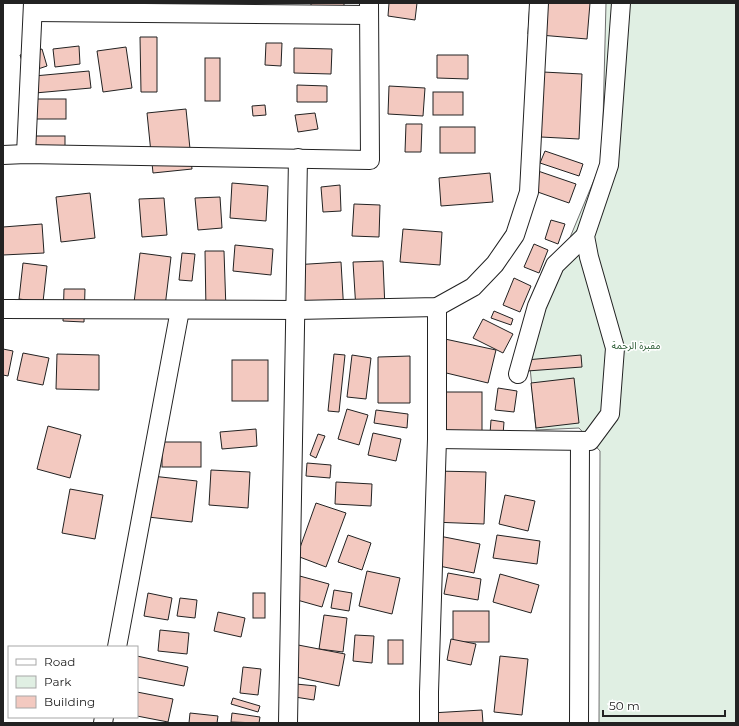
<svg xmlns="http://www.w3.org/2000/svg" width="739" height="726" font-family="Montserrat,'Noto Sans Arabic',sans-serif">
  <rect width="100%" height="100%" fill="#fff"/>
  <polygon fill="#e0efe3" stroke="#6f6f6f" points="606,3 736,3 736,723 599,723 600,451 579,428 536,430 528,346 561,259 602,161"/>
  <g fill="#f3c9c0" stroke="#222">
    <polygon points="311,3 344,3 344,12 311,10"/>
    <polygon points="389,3 417,3 415,20 388,16"/>
    <polygon points="530,3 590,3 587,39 528,34"/>
    <polygon points="140,37 157,37 157,92 141,92"/>
    <polygon points="266,43 282,43 281,66 265,65"/>
    <polygon points="79,46 80,64 55,67 53,49"/>
    <polygon points="126,47 132,88 103,92 97,51"/>
    <polygon points="294,48 332,49 331,74 294,73"/>
    <polygon points="42,49 47,66 26,73 20,55"/>
    <polygon points="437,55 468,55 468,79 437,78"/>
    <rect x="205" y="58" width="15" height="43"/>
    <polygon points="89,71 91,88 35,93 34,76"/>
    <polygon points="543,72 582,74 579,139 541,137"/>
    <polygon points="297,85 327,86 327,102 297,102"/>
    <polygon points="389,86 425,88 423,116 388,114"/>
    <rect x="433" y="92" width="30" height="23"/>
    <rect x="35" y="99" width="31" height="20"/>
    <polygon points="265,105 266,115 253,116 252,106"/>
    <polygon points="186,109 192,169 153,173 147,113"/>
    <polygon points="315,113 318,129 298,132 295,115"/>
    <polygon points="406,124 422,124 421,152 405,152"/>
    <rect x="440" y="127" width="35" height="26"/>
    <rect x="26" y="136" width="39" height="16"/>
    <polygon points="545,151 583,164 579,176 540,163"/>
    <polygon points="538,171 576,184 569,203 532,190"/>
    <polygon points="490,173 493,202 441,206 439,178"/>
    <polygon points="232,183 268,186 266,221 230,218"/>
    <polygon points="340,185 341,211 323,212 321,187"/>
    <polygon points="90,193 95,238 61,242 56,197"/>
    <polygon points="220,197 222,228 198,230 195,198"/>
    <polygon points="164,198 167,235 142,237 139,199"/>
    <polygon points="354,204 380,205 379,237 352,236"/>
    <polygon points="551,220 565,224 558,244 545,239"/>
    <polygon points="42,224 44,253 3,255 3,227"/>
    <polygon points="403,229 442,232 440,265 400,262"/>
    <polygon points="534,244 548,250 539,273 524,267"/>
    <polygon points="235,245 273,249 271,275 233,271"/>
    <polygon points="205,251 224,251 226,310 206,311"/>
    <polygon points="140,253 171,257 164,315 133,311"/>
    <polygon points="182,253 195,254 192,281 179,280"/>
    <polygon points="383,261 385,309 356,310 353,262"/>
    <polygon points="341,262 344,314 296,317 293,265"/>
    <polygon points="23,263 47,266 43,302 19,299"/>
    <polygon points="514,278 531,286 520,312 503,305"/>
    <polygon points="64,289 85,289 84,322 63,321"/>
    <polygon points="494,311 513,319 511,325 491,318"/>
    <polygon points="483,319 513,334 503,353 473,338"/>
    <polygon points="445,339 496,350 488,383 438,371"/>
    <polygon points="3,349 13,351 8,376 3,375"/>
    <polygon points="23,353 49,358 43,385 17,380"/>
    <polygon points="57,354 99,355 99,390 56,389"/>
    <polygon points="334,354 345,355 339,412 328,411"/>
    <polygon points="352,355 371,358 366,399 347,397"/>
    <polygon points="581,355 582,367 527,371 526,360"/>
    <polygon points="410,356 410,403 378,403 378,357"/>
    <rect x="232" y="360" width="36" height="41"/>
    <polygon points="574,378 579,423 536,428 531,383"/>
    <polygon points="498,388 517,391 514,412 495,410"/>
    <rect x="440" y="392" width="42" height="45"/>
    <polygon points="347,409 368,415 359,445 338,439"/>
    <polygon points="376,410 408,414 407,428 374,423"/>
    <polygon points="491,420 504,422 503,435 490,434"/>
    <polygon points="48,426 81,435 70,478 37,469"/>
    <polygon points="256,429 257,446 222,449 220,432"/>
    <polygon points="373,433 401,439 396,461 368,455"/>
    <polygon points="318,434 325,436 316,458 310,455"/>
    <rect x="162" y="442" width="39" height="25"/>
    <polygon points="307,463 331,465 330,478 306,476"/>
    <polygon points="211,470 250,472 248,508 209,505"/>
    <polygon points="434,471 486,472 484,524 432,522"/>
    <polygon points="152,476 197,481 192,522 148,517"/>
    <polygon points="336,482 372,484 371,506 335,504"/>
    <polygon points="70,489 103,495 95,539 62,533"/>
    <polygon points="505,495 535,501 528,531 499,524"/>
    <polygon points="316,503 346,513 326,567 297,556"/>
    <polygon points="429,534 480,544 474,573 424,563"/>
    <polygon points="348,535 371,543 362,570 338,562"/>
    <polygon points="497,535 540,541 537,564 493,558"/>
    <polygon points="367,571 400,578 392,614 359,606"/>
    <polygon points="448,573 481,579 478,600 444,594"/>
    <polygon points="500,574 539,585 531,613 493,602"/>
    <polygon points="296,575 329,584 322,607 290,598"/>
    <polygon points="334,590 352,593 349,611 331,608"/>
    <polygon points="148,593 172,598 168,620 144,616"/>
    <rect x="253" y="593" width="12" height="25"/>
    <polygon points="180,598 197,600 195,618 177,616"/>
    <rect x="453" y="611" width="36" height="31"/>
    <polygon points="218,612 245,618 241,637 214,631"/>
    <polygon points="324,615 347,618 343,652 319,649"/>
    <polygon points="160,630 189,633 187,654 158,651"/>
    <polygon points="355,635 374,636 372,663 353,661"/>
    <polygon points="451,639 476,644 471,665 447,660"/>
    <rect x="388" y="640" width="15" height="24"/>
    <polygon points="293,644 345,654 339,686 287,675"/>
    <polygon points="137,656 188,667 184,686 137,677"/>
    <polygon points="500,656 528,659 522,715 494,712"/>
    <polygon points="243,667 261,669 258,695 240,693"/>
    <polygon points="296,684 316,686 314,700 295,697"/>
    <polygon points="137,692 173,699 168,722 137,716"/>
    <polygon points="233,698 260,706 258,712 231,704"/>
    <polygon points="482,710 483,723 432,723 431,713"/>
    <polygon points="190,713 218,716 217,723 189,723"/>
    <polygon points="232,713 260,717 259,723 231,722"/>
  </g>
  <g fill="none" stroke-linecap="round" stroke-linejoin="round">
    <defs>
      <g id="minor">
        <polyline points="33,12 369,15"/>
        <polyline points="26,154 33,3"/>
        <polyline points="3,155 26,154 370,160 369,3"/>
        <polyline points="3,309 296,310 437,307 473,287 495,264 515,235 529,192 539,3"/>
        <polyline points="518,374 537,306 555,265 585,236"/>
        <polyline points="437,439 590,441 610,414 615,348 589,257 585,236 609,165 621,3"/>
        <polyline points="117,647 180,310"/>
        <polyline points="103,723 104,717"/>
        <polyline points="288,723 298,158"/>
        <polyline points="429,723 429,692 437,439 437,307"/>
        <polyline points="579,723 580,441"/>
      </g>
    </defs>
    <use href="#minor" stroke="#222" stroke-width="20"/>
    <use href="#minor" stroke="#fff" stroke-width="18"/>
  </g>
  <g text-anchor="middle" dominant-baseline="central" stroke-width="3" stroke-linejoin="round" paint-order="stroke">
    <g font-size="10" fill="#2f5e38" stroke="#fff">
      <text x="636" y="345">مقبرة الرحمة</text>
    </g>
  </g>
  <rect width="739" height="726" fill="none" stroke="#222222" stroke-width="8"/>
  <rect x="8" y="646" width="130" height="72" fill="#ffffff" stroke="#a7a7a7"/>
  <rect x="16" y="659" width="20" height="6" fill="#ffffff" stroke="#a7a7a7"/>
  <text x="44" y="666" font-size="12" fill="#222222">Road</text>
  <rect x="16" y="676" width="20" height="12" fill="#e0efe3" stroke="#a7a7a7"/>
  <text x="44" y="686" font-size="12" fill="#222222">Park</text>
  <rect x="16" y="696" width="20" height="12" fill="#f3c9c0" stroke="#a7a7a7"/>
  <text x="44" y="706" font-size="12" fill="#222222">Building</text>
  <path d="M603 710v6h122v-6" fill="none" stroke="#222222" stroke-width="2"/>
  <text x="609" y="710" font-size="12" fill="#222222" stroke="#ffffff" stroke-width="3" paint-order="stroke">50 m</text>
</svg>
